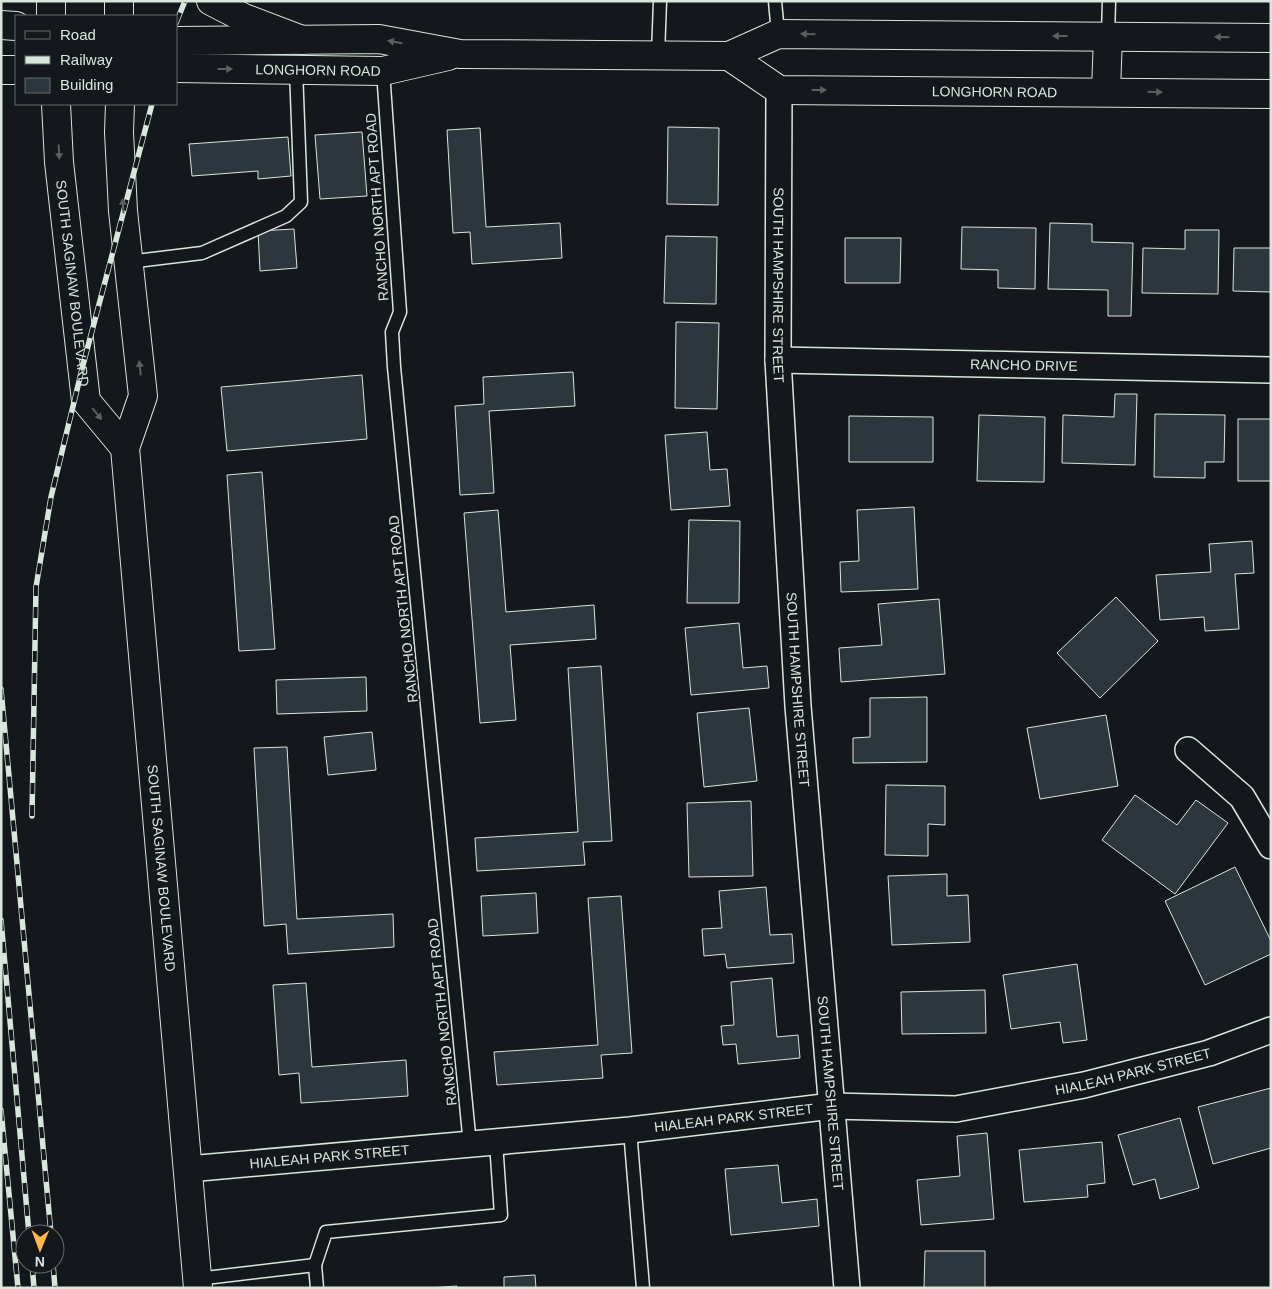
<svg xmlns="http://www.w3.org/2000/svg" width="1272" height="1289" font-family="Arial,sans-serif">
  <rect width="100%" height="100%" fill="#14181c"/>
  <g fill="#2c363c" stroke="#d8e6dc">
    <polygon points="668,127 719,128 718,205 667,204"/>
    <polygon points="480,128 486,227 560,223 562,258 472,264 470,232 453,233 447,130"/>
    <polygon points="362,132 367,196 320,199 315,135"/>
    <polygon points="288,137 291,176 258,179 258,171 192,176 189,144"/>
    <polygon points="1050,223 1092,224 1092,242 1133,243 1131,316 1108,316 1108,290 1048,289"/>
    <polygon points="962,227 1036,228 1035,289 998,288 998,270 961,269"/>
    <polygon points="294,229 297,268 260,271 258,231"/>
    <polygon points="1185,230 1219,230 1218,294 1142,293 1143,248 1185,249"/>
    <polygon points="666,236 717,237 716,304 664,303"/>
    <polygon points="845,238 901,238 900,283 845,283"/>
    <polygon points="1234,248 1271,248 1271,292 1233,291"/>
    <polygon points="676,322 719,323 717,409 675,408"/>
    <polygon points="573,372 575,406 489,411 494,493 460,495 455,406 484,404 483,377"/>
    <polygon points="362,375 367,439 227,451 221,387"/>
    <polygon points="1115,394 1137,394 1135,465 1062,463 1063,415 1114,417"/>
    <polygon points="1155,414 1225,415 1224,462 1205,462 1205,478 1154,477"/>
    <polygon points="979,415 1045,417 1044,482 977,481"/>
    <polygon points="849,416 933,417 933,462 849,462"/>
    <rect x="1238" y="419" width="33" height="62"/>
    <polygon points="707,432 710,470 727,469 730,506 671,510 665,435"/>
    <polygon points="262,472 275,649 239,651 227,475"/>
    <polygon points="914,507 918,589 841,592 840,562 859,561 857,510"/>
    <polygon points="498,510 506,612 594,605 596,639 510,645 516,720 480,723 464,513"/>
    <polygon points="689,520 740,521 739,603 687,603"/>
    <polygon points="1252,541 1254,573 1235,574 1239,629 1205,631 1204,617 1160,620 1156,575 1211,572 1209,544"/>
    <polygon points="1116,597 1158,641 1100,698 1057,653"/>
    <polygon points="939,599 945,674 841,682 839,648 882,645 878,604"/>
    <polygon points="739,623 743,668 767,666 769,688 691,695 685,628"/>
    <polygon points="601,666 612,841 583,842 585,865 477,871 475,838 578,832 568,668"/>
    <polygon points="366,677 367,711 277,714 276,680"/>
    <polygon points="927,697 927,762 853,763 853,738 870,737 870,698"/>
    <polygon points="749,708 757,781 704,787 697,713"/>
    <polygon points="1106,715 1118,786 1040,799 1027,728"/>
    <polygon points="372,732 376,770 328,775 324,737"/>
    <polygon points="287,747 297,919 393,914 394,947 288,954 286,924 264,926 254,748"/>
    <polygon points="886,785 945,786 945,825 928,824 928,856 885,855"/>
    <polygon points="1135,795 1177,825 1196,800 1228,823 1175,894 1102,840"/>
    <polygon points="751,801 753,876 689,877 687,803"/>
    <polygon points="1235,867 1271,941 1271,954 1205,985 1165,901"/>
    <polygon points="947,874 947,896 968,895 970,942 892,945 888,876"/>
    <polygon points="766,887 770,935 792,934 794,963 727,968 725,954 704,956 702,929 722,928 719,891"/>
    <polygon points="536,893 538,933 483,936 481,896"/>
    <polygon points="621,896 632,1053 601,1055 603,1078 497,1085 494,1052 598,1045 588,898"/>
    <polygon points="1077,964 1087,1040 1063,1043 1060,1022 1011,1029 1003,975"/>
    <polygon points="772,978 777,1037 798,1035 800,1058 738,1064 736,1044 723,1045 721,1026 734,1025 731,982"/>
    <polygon points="306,983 312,1067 406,1060 408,1096 301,1103 299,1073 279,1075 273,985"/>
    <polygon points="985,990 986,1033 902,1034 901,992"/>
    <polygon points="1271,1088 1271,1148 1213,1164 1198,1107"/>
    <polygon points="1180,1118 1199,1188 1160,1199 1155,1179 1133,1185 1118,1135"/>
    <polygon points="987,1133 994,1219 921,1225 917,1180 960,1176 957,1136"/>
    <polygon points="1102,1142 1105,1183 1087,1185 1088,1197 1024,1202 1019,1150"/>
    <polygon points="778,1165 782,1203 817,1199 819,1226 731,1235 725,1169"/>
    <polygon points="925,1251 985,1251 985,1288 924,1288"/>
    <polygon points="535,1275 536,1288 504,1288 504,1277"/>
    <polygon points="457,1286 457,1288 429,1288"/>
  </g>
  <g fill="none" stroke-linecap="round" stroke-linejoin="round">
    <defs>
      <g id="lane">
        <polyline points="775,1 778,34"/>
        <polyline points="1108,36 1109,1"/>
        <polyline points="658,55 660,1"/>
        <polyline points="383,71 400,312 392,332 394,367 470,1145"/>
        <polyline points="128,262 202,253 286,216 301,202 296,69"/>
        <polyline points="630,1130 643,1288"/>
        <polyline points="315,1265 326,1232 501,1215 496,1142"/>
        <polyline points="197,1279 315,1265 317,1288"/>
      </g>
      <g id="street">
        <path id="s1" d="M 779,90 L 778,360 L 798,706 L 847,1288"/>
        <path id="s2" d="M 778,360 L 1271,370"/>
        <polyline points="1188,750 1242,797 1271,846"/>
        <path id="s3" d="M 188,1169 L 630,1130 L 832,1106 L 956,1109 L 1084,1085 L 1209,1053 L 1271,1030"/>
      </g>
      <g id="secondary">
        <polyline points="1,25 16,26"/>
        <polyline points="176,41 379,39 460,54 729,56 778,34 1271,38"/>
        <path id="s4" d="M 729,56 L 779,90 L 1271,94"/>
        <path id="s5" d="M 176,68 L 383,71 L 448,56"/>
        <polyline points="1,70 16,70"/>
        <polyline points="1106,91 1108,36"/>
      </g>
      <g id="primary">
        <polyline points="51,1 51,16"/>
        <polyline points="119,1 119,16"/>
        <polyline points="211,1 244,18 302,40"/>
        <path id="s6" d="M 56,104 L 59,162 L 86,401 L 125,448"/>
        <path id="s7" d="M 120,104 L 119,132 L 123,211 L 143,396 L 125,448 L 198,1288"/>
      </g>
    </defs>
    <use href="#lane" stroke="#d8e6dc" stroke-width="15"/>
    <use href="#street" stroke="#d8e6dc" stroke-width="28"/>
    <use href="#secondary" stroke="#d8e6dc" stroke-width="30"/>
    <use href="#primary" stroke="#d8e6dc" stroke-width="30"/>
    <use href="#lane" stroke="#14181c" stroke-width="12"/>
    <use href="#street" stroke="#14181c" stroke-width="25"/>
    <use href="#secondary" stroke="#14181c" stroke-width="28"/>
    <use href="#primary" stroke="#14181c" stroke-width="28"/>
    <defs>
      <g id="rail">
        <polyline points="176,23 185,1"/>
        <polyline points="1,689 51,1234"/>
        <polyline points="32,816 36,587 51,497 83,365 152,104"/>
        <polyline points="1,920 29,1234"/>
        <polyline points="1,1110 18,1288"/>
        <polyline points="32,1264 34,1288"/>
        <polyline points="53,1264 55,1288"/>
      </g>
    </defs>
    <use href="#rail" stroke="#d8e6dc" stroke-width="5.5"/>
    <use href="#rail" stroke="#14181c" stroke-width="4" stroke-dasharray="11" stroke-linecap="butt"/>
  </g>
  <defs><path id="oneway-solid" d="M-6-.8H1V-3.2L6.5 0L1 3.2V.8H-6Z" transform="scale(1.25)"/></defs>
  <g fill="#59605f">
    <use href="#oneway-solid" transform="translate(808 34) rotate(-179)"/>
    <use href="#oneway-solid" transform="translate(1060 36) rotate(-180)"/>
    <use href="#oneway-solid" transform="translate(1222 37) rotate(-179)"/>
    <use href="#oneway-solid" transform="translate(395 42) rotate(-170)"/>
    <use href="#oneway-solid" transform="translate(225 69)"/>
    <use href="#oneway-solid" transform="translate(819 90)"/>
    <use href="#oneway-solid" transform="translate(1155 92) rotate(1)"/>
    <use href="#oneway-solid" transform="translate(59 152) rotate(87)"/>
    <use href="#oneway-solid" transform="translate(123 206) rotate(-94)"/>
    <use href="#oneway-solid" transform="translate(140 368) rotate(-96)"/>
    <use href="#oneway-solid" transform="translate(97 414) rotate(51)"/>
  </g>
  <g text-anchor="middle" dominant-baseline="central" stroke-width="4" stroke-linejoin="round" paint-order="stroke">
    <g font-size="14" fill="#d8e6dc" stroke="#14181c">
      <text stroke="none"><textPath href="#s5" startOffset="142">LONGHORN ROAD</textPath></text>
      <text stroke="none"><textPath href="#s4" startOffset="276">LONGHORN ROAD</textPath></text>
      <text transform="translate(377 207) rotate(-94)">RANCHO NORTH APT ROAD</text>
      <text stroke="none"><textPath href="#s6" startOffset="180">SOUTH SAGINAW BOULEVARD</textPath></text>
      <text stroke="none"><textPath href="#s1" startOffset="195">SOUTH HAMPSHIRE STREET</textPath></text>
      <text stroke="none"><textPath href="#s2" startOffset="246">RANCHO DRIVE</textPath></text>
      <text transform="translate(403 609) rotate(-96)">RANCHO NORTH APT ROAD</text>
      <text stroke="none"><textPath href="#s1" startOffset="600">SOUTH HAMPSHIRE STREET</textPath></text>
      <text stroke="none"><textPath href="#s7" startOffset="770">SOUTH SAGINAW BOULEVARD</textPath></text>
      <text transform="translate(442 1012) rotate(-96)">RANCHO NORTH APT ROAD</text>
      <text stroke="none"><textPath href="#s3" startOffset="952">HIALEAH PARK STREET</textPath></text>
      <text stroke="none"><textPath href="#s1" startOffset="1005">SOUTH HAMPSHIRE STREET</textPath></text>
      <text stroke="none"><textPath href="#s3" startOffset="548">HIALEAH PARK STREET</textPath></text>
      <text stroke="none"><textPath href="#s3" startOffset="142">HIALEAH PARK STREET</textPath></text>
    </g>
  </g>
  <rect width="1272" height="1289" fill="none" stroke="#d8e6dc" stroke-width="5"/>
  <rect x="15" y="15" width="162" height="90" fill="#14181c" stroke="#626a69"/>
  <rect x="25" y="31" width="25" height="8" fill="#14181c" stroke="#626a69"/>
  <text x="60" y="40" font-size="15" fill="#d8e6dc">Road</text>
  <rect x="25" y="56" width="25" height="8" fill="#d8e6dc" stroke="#626a69"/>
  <text x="60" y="65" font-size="15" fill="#d8e6dc">Railway</text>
  <rect x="25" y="78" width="25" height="15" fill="#2c363c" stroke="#626a69"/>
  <text x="60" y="90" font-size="15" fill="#d8e6dc">Building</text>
  <g transform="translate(40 1249) rotate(181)"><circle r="24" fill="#14181c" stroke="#626a69"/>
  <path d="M0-4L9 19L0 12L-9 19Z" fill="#ffb74d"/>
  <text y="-8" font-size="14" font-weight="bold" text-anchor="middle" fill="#d8e6dc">N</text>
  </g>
</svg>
